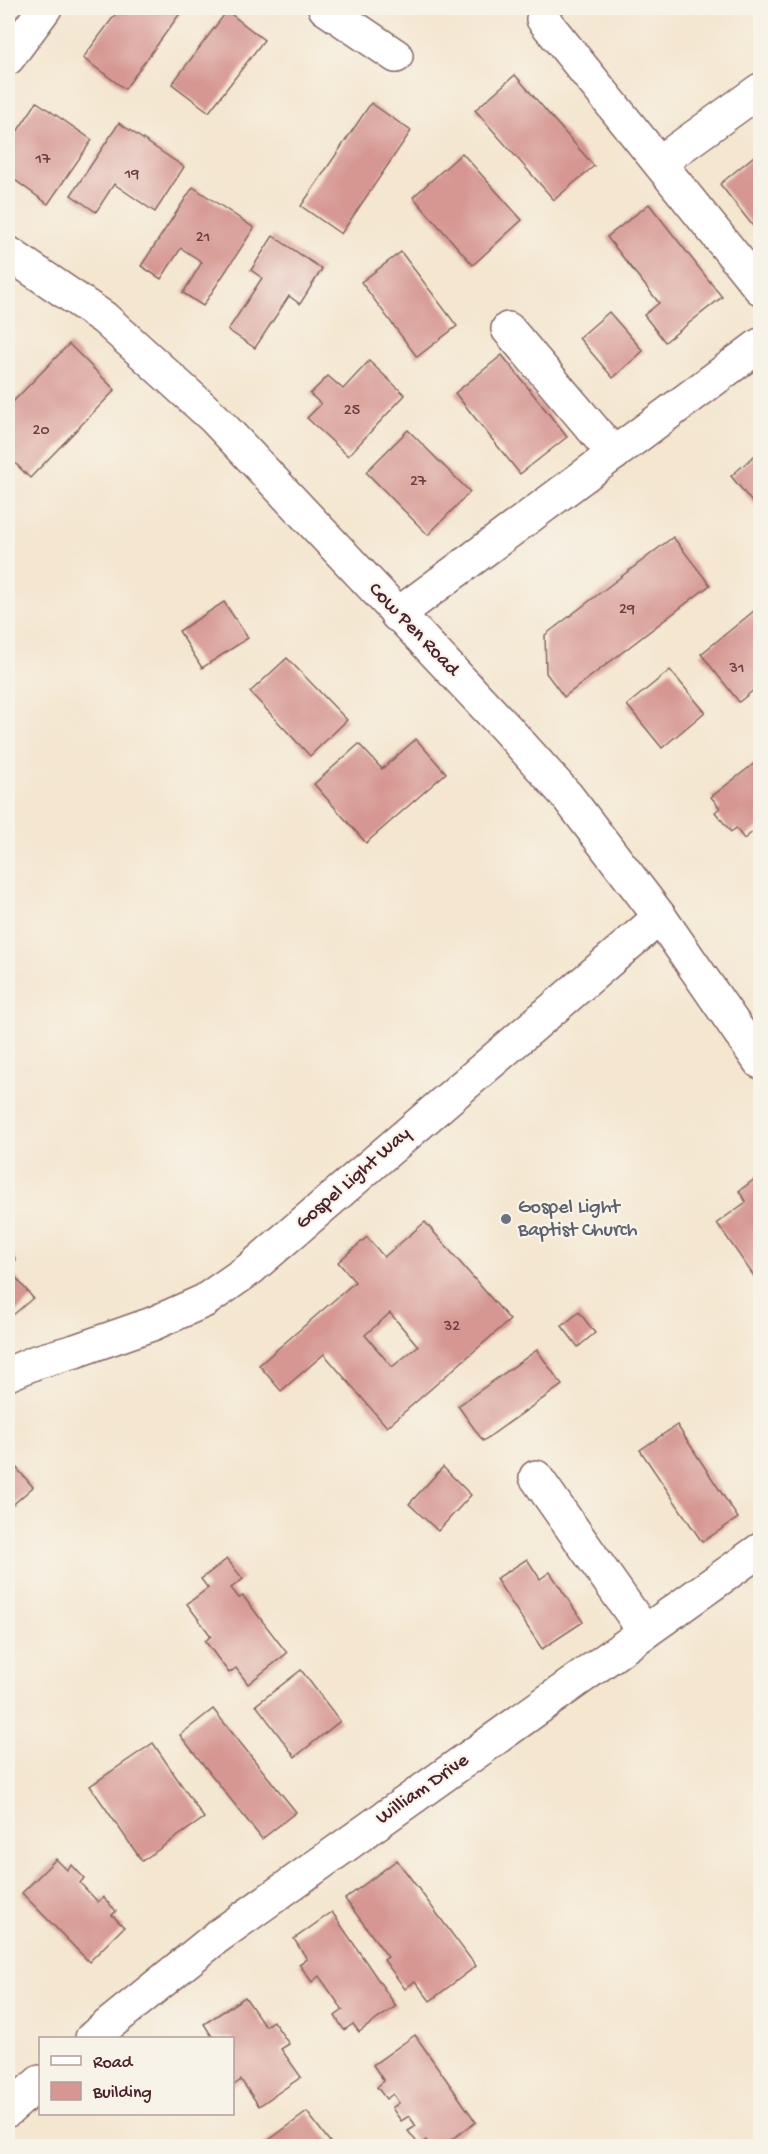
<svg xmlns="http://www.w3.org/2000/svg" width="768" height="2154" font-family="'Gochi Hand',sans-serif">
  <rect width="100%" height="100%" fill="#f7f3e8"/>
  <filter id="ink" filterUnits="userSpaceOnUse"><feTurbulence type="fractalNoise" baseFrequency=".0167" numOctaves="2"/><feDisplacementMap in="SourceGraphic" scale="12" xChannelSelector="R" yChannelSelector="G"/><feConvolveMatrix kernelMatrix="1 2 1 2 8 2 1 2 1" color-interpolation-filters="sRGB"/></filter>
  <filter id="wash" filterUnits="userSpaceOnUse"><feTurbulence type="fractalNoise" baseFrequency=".008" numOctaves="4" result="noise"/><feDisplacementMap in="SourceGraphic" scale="24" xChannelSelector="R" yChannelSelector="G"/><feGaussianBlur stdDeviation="1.35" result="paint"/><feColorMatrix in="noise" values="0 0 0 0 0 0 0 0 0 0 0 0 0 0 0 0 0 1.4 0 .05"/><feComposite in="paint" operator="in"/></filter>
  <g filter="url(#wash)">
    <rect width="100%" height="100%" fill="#f4e6cf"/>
    <g id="blocks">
      <g fill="#d69691" fill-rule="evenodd">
        <polygon points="120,8 184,8 125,89 83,58"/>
        <polygon points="227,11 264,40 209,112 172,84"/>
        <polygon points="515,75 594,166 554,200 475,110"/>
        <polygon points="37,102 92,140 48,204 8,175 8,145"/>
        <polygon points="371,103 411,131 341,234 301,206"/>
        <polygon points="119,123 184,167 155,212 114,184 96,212 71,195"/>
        <polygon points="759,152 760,154 760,235 720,184"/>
        <polygon points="462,153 522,220 473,265 413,197"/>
        <polygon points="193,187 254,228 203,306 183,293 202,262 181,248 161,279 141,266"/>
        <polygon points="649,204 722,297 665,342 644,315 659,303 607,237"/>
        <polygon points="273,236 322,269 300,304 289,296 255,348 228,330 262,278 251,270"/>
        <polygon points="401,252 457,326 417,357 361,282"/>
        <polygon points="609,312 643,351 613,378 579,338"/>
        <polygon points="69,344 115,390 30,478 8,456 8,407"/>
        <polygon points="502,355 567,437 520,474 455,393"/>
        <polygon points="369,361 405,395 348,456 307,418 321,404 310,394 328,376 343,389"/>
        <polygon points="408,430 470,492 428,535 366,472"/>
        <polygon points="760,451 760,512 731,476"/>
        <polygon points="673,537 710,585 564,697 546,673 545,635"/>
        <polygon points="224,602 248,638 202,668 179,631"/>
        <polygon points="760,606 760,685 739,702 701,654"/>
        <polygon points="287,658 347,720 310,756 250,692"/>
        <polygon points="670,670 705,712 662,748 627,705"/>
        <polygon points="416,739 446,773 366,843 314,784 359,744 382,769"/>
        <polygon points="760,759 760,826 744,839 736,828 731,832 715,812 720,808 711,797"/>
        <polygon points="760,1175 760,1285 717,1223 746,1202 739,1191"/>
        <path d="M 425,1222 L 510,1320 L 387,1427 L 324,1354 L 281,1391 L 259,1365 L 355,1282 L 338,1262 L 367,1237 L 384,1257 ZM 390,1313 L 418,1346 L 392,1367 L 365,1335 Z"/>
        <polygon points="8,1249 16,1260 8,1268 33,1298 13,1315 8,1308"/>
        <polygon points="579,1312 595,1333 578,1347 562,1326"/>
        <polygon points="537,1350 562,1385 483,1441 458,1406"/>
        <polygon points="677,1425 738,1518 702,1542 640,1450"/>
        <polygon points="8,1458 33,1487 8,1509"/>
        <polygon points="443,1467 471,1495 438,1531 409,1504"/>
        <polygon points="227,1559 243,1579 231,1588 239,1598 243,1596 287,1653 248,1684 236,1668 229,1673 205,1641 211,1636 187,1604 208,1588 201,1579"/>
        <polygon points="527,1559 540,1579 550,1572 583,1622 542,1649 496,1579"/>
        <polygon points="301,1670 340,1721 295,1757 256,1705"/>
        <polygon points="213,1709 296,1812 262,1839 180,1735"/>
        <polygon points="153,1743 204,1818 142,1861 90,1786"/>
        <polygon points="56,1859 67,1870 72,1865 84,1878 80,1883 98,1902 103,1897 116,1911 112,1915 124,1927 89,1962 22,1893"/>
        <polygon points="397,1860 476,1966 430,2001 415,1981 405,1989 384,1960 388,1957 345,1899"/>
        <polygon points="332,1912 396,2006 359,2032 353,2024 344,2030 335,2016 343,2010 319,1976 312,1982 299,1964 307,1959 294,1939"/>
        <polygon points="245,1997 265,2026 273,2021 289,2044 281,2049 301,2077 259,2106 241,2080 234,2085 232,2084 232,2038 213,2038 204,2024"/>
        <polygon points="415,2035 476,2122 442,2146 430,2146 426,2140 419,2145 408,2131 416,2126 411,2119 409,2116 401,2121 392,2108 399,2103 393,2094 386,2099 377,2087 384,2081 373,2065"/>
        <polygon points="307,2112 333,2146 261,2146"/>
      </g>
    </g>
  </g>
  <g filter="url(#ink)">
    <use href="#blocks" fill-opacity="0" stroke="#866564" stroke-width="1.5"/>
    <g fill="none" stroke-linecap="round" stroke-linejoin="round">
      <defs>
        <g id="minor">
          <polyline points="325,8 396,56"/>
          <polyline points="543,19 760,288"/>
          <polyline points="8,58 45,8"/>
          <polyline points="660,162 760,90"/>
          <polyline points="508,329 614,454"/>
          <polyline points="397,615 760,345"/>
          <polyline points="8,1374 36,1362 75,1351 152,1324 204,1301 250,1269 660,917"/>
          <polyline points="536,1477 645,1632"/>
          <polyline points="92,2038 217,1937 760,1550"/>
          <polyline points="8,2110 40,2082"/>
        </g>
        <polyline id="major" points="8,253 104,318 214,418 505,727 567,796 660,917 760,1062"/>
      </defs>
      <use href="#minor" stroke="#866564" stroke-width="36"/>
      <use href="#major" stroke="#866564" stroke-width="36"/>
      <use href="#minor" stroke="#fff" stroke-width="33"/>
      <use href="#major" stroke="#fff" stroke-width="33"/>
    </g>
  </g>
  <circle fill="#6b7280" stroke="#f7f3e8" stroke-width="2" cx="506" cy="1219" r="6"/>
  <g text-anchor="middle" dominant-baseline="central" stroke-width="4.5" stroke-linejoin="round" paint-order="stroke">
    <g font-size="16" fill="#6d3d44">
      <text x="43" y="160">17</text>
      <text x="132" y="175">19</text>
      <text x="203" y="238">21</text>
      <text x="352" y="411">25</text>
      <text x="41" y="431">20</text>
      <text x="418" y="482">27</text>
      <text x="627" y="610">29</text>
      <text x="737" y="669">31</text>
      <text x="452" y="1327">32</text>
    </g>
    <g font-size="20" fill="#4a1f2b" stroke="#f7f3e8">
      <text transform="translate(413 630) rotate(46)">Cow Pen Road</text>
      <text transform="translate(354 1179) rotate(-41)">Gospel Light Way</text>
      <text transform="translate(423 1790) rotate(-35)">William Drive</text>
    </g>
    <g font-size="20" fill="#5b616d" stroke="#f7f3e8" text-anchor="start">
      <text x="518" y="1208">Gospel Light<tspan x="518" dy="23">Baptist Church</tspan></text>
    </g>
  </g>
  <rect width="768" height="2154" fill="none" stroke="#f7f3e8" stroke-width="30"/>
  <rect x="39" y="2037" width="195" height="78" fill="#f7f3e8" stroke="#b29e9c" stroke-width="1.5"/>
  <rect x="51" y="2056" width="30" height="9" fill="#ffffff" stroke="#b29e9c" stroke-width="1.5"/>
  <text x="93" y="2067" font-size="18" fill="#4a1f2b">Road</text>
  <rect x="51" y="2082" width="30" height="18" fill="#d69691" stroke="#b29e9c" stroke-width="1.5"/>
  <text x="93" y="2097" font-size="18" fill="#4a1f2b">Building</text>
</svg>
